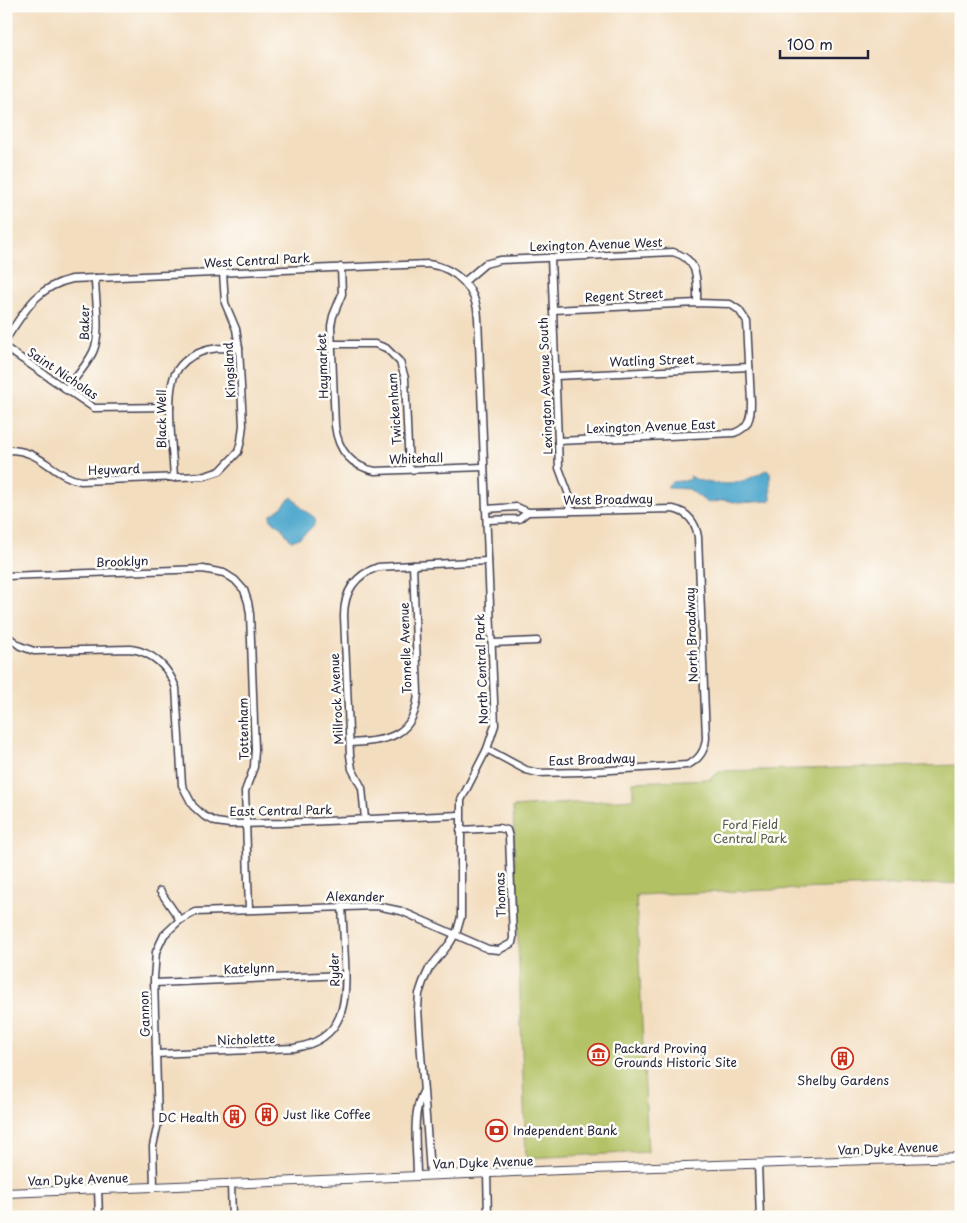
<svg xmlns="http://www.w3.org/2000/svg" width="967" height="1223" font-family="'Playpen Sans',sans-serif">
  <rect width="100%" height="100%" fill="#fdfcf7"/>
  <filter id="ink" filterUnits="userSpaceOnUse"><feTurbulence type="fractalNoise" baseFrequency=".02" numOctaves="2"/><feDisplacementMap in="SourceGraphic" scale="10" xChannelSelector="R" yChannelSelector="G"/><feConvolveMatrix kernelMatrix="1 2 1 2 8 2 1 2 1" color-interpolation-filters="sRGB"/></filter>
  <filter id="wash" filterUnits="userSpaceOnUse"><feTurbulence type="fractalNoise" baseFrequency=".0096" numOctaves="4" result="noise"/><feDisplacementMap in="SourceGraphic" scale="20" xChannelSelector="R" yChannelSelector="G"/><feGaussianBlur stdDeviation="1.12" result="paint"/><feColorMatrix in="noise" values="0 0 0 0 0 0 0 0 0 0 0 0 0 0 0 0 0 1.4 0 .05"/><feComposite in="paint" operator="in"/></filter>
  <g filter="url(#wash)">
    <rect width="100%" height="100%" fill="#f3ddbf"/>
    <polygon fill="#b2c163" stroke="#6a724f" points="961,765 961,883 636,895 648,1152 526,1158 513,807 633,799 633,782 710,779 720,771"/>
    <g fill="#50a8cd" stroke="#396584">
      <path d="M 766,470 L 770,472 L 771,499 L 769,501 L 739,503 L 724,500 L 710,503 L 706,502 L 689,489 L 670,488 L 667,486 L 672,482 L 689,480 L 690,476 C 703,484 725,486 740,482 C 750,479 758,474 766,470 Z"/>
      <path d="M 292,497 C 297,501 299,506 303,509 C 313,518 323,517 308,531 C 302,536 299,539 291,541 L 281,527 L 270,519 L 271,515 L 282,507 L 286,502 Z"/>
    </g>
  </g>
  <g filter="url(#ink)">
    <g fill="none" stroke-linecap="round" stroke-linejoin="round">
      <defs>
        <g id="minor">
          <polyline points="551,257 559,468 569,495 570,511"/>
          <path d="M 341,267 L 342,294 L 333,316 L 331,326 L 335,426 C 338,450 351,466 375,471 L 484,467"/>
          <path d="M 464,282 L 485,264 L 500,260 L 673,252 C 700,260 697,280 697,303"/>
          <path d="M 553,310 L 697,303 L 730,304 L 739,310 L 747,322 L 751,402 C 751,417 749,428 734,433 L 558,441"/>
          <path d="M 6,339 C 25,311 36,287 72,279 L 428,264 C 457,268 477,289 478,318 L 495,725 L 487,749 L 461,800 L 461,917 L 457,931 L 450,943 L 429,969 L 423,982 L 419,994 L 418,1008 C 421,1064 427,1119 430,1175"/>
          <polyline points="332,344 375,344 386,348 400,362 405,378 409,469"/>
          <polyline points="6,348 94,408 170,407"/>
          <polyline points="556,376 749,367"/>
          <path d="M 66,390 C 75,378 87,365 93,352 C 102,333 95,299 95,278"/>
          <path d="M 6,450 C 43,449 51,476 81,481 L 205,476 L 220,471 L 238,452 L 241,441 L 243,425 L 239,348 L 236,329 L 225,303 L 223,273"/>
          <path d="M 174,478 C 173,453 165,395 175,374 C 180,364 190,356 201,352 C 213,347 226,348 239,348"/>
          <path d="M 486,509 L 517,507 L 528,512 L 673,509 C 688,512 696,523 698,537 L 706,738 C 705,750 699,760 687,765 L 581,772 L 538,773 L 526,770 L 487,749"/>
          <polyline points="487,520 519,519 528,512"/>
          <polyline points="6,576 203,569 224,573 235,580 244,590 248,602 250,614 255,749 254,767 245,791 249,909"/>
          <path d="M 6,635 L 20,646 L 34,651 L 131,649 C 153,652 169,668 176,688 L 182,785 L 193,806 L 204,816 L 216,822 L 230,824 L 282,823 L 460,815"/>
          <polyline points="492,643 537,641"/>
          <path d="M 350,743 C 387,741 415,737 418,693 L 413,565"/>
          <path d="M 365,819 L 362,788 L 352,769 L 350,755 L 344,616 C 344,591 355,575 378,567 L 488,561"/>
          <polyline points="160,891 180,920"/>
          <polyline points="154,983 345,975"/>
          <path d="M 156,1054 L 294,1048 C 345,1040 347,1002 345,960 C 344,942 343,924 342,906"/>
          <polyline points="758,1164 760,1217"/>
          <polyline points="487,1173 488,1217"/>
          <path d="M 417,1176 C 417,1151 411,1114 423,1092"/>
          <polyline points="231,1184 232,1217"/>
          <polyline points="154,1187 153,1146 158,1123 154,979 156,952 164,935 180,920 195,912 377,906 401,911 488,949 499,950 512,943 513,938 509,837 507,830 499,828 460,830"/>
          <polyline points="98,1189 99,1217"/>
        </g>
        <polyline id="major" points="6,1193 562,1170 961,1157"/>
      </defs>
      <use href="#minor" stroke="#413e4f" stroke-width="9"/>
      <use href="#major" stroke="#413e4f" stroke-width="10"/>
      <use href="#minor" stroke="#fff" stroke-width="6"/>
      <use href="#major" stroke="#fff" stroke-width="8"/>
    </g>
  </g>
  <defs>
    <symbol id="museum-ring" viewBox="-11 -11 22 22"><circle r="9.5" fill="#fdfcf7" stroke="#c8321e" stroke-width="1.5"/><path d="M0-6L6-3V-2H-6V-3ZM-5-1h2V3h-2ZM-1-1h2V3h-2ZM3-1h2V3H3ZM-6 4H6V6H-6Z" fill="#c8321e"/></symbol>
    <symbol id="building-ring" viewBox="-11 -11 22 22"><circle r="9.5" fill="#fdfcf7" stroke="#c8321e" stroke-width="1.5"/><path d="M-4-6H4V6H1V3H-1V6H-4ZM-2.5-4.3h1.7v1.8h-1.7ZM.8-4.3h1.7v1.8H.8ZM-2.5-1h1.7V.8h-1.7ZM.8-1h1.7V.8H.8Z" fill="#c8321e"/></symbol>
    <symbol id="bank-ring" viewBox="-11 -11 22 22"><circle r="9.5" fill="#fdfcf7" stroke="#c8321e" stroke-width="1.5"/><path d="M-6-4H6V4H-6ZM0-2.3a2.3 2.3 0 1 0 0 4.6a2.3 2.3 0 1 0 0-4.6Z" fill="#c8321e"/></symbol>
  </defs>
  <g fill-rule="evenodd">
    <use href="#museum-ring" x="586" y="1042" width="25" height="25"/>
    <use href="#building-ring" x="830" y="1046" width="25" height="25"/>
    <use href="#building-ring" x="254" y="1102" width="25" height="25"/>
    <use href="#building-ring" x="222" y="1104" width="25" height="25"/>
    <use href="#bank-ring" x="484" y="1118" width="25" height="25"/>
  </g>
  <g text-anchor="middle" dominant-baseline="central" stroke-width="5" stroke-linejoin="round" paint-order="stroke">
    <g font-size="12" fill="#22223b" stroke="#fdfcf7">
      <text transform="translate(596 244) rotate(-2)">Lexington Avenue West</text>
      <text transform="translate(257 260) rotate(-3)">West Central Park</text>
      <text transform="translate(624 295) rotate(-3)">Regent Street</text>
      <text transform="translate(84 323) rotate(-89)">Baker</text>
      <text transform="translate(652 360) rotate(-2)">Watling Street</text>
      <text transform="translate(322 366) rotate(-92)">Haymarket</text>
      <text transform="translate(229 370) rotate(-93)">Kingsland</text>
      <text transform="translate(63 373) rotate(34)">Saint Nicholas</text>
      <text transform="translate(545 386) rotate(-92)">Lexington Avenue South</text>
      <text transform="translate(394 409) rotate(-94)">Twickenham</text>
      <text transform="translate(161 419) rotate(-90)">Black Well</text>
      <text transform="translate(651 426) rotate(-2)">Lexington Avenue East</text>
      <text transform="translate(416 458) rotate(-2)">Whitehall</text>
      <text transform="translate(114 469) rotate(-2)">Heyward</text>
      <text transform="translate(608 499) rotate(-1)">West Broadway</text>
      <text transform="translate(122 561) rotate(-2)">Brooklyn</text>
      <text transform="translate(691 635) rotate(-92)">North Broadway</text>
      <text transform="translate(405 648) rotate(-92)">Tonnelle Avenue</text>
      <text transform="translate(481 669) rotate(-92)">North Central Park</text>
      <text transform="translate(336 699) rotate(-93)">Millrock Avenue</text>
      <text transform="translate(243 729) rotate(-91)">Tottenham</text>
      <text transform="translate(592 759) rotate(-2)">East Broadway</text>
      <text transform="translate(281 810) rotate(-1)">East Central Park</text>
      <text transform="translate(500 895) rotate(-92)">Thomas</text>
      <text transform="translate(355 896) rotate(1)">Alexander</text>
      <text transform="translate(249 968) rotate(-2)">Katelynn</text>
      <text transform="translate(334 970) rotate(-92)">Ryder</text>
      <text transform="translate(144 1014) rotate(-92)">Gannon</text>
      <text transform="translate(246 1039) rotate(-2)">Nicholette</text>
      <text transform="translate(888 1148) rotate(-2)">Van Dyke Avenue</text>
      <text transform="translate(483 1162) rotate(-2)">Van Dyke Avenue</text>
      <text transform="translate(78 1179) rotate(-2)">Van Dyke Avenue</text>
    </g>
    <g font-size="12" fill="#545a49" stroke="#fdfcf7">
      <text x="750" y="824">Ford Field<tspan x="750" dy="14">Central Park</tspan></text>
    </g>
    <g font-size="12" fill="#22223b" stroke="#fdfcf7" text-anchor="start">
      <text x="614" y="1048">Packard Proving<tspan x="614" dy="14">Grounds Historic Site</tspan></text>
      <text x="843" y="1080" text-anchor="middle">Shelby Gardens</text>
      <text x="283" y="1114">Just like Coffee</text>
      <text x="219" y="1117" text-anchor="end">DC Health</text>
      <text x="513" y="1130">Independent Bank</text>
    </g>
  </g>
  <rect width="967" height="1223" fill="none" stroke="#fdfcf7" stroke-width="25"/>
  <path d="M780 50v8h88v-8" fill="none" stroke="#22223b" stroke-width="2.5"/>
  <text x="787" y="50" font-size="15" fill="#22223b" stroke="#fdfcf7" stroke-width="4" paint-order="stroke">100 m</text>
</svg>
